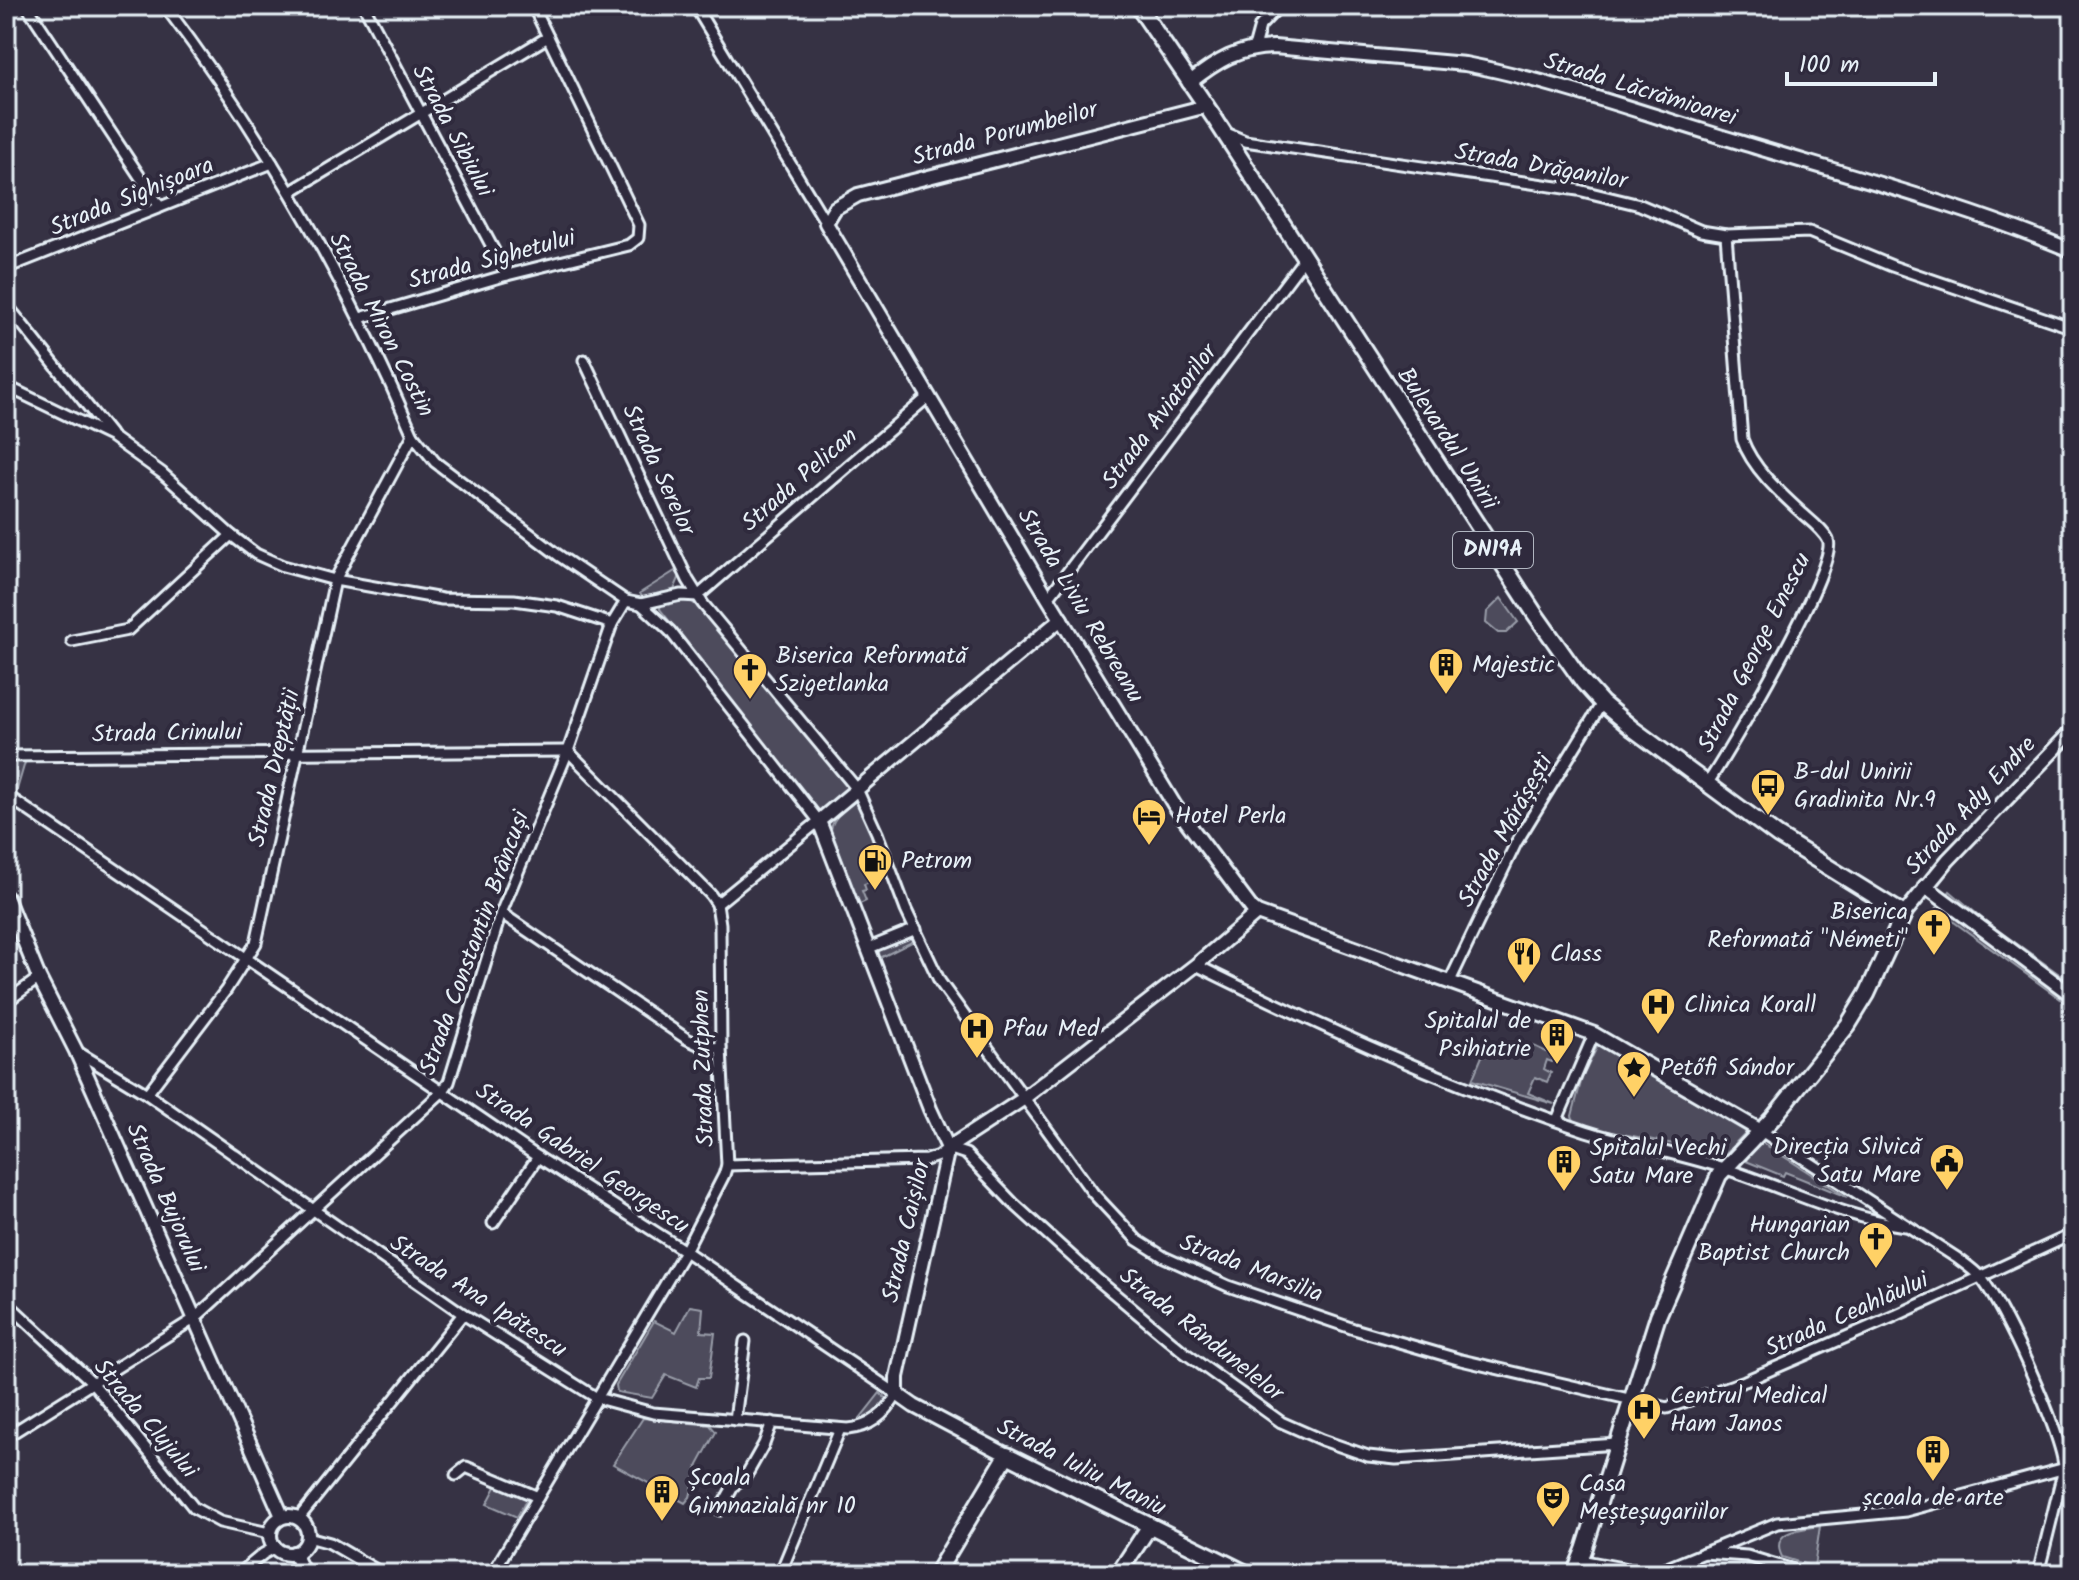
<svg xmlns="http://www.w3.org/2000/svg" width="2079" height="1580" font-family="Kalam,sans-serif">
  <rect width="100%" height="100%" fill="#363244"/>
  <filter id="ink" filterUnits="userSpaceOnUse"><feTurbulence type="fractalNoise" baseFrequency=".0125" numOctaves="2"/><feDisplacementMap in="SourceGraphic" scale="16" xChannelSelector="R" yChannelSelector="G"/><feConvolveMatrix kernelMatrix="1 2 1 2 8 2 1 2 1" color-interpolation-filters="sRGB"/></filter>
  <g filter="url(#ink)">
    <g fill="#4d4b5c" stroke="#9a9eaa" stroke-width="2">
      <polygon points="675,571 680,576 674,590 642,597 640,593"/>
      <polygon points="1501,598 1518,622 1506,633 1498,633 1486,623 1487,612"/>
      <polygon points="689,599 703,612 848,788 820,813 660,609 661,604"/>
      <polygon points="26,759 16,793 6,787 6,760"/>
      <path d="M 858,800 L 888,875 L 864,884 L 866,890 L 862,891 L 866,901 L 860,904 C 850,883 821,844 834,821 C 839,812 849,806 858,800 Z"/>
      <polygon points="1950,891 1984,920 2073,984 2073,989 1947,895"/>
      <polygon points="1939,905 2073,1001 2073,1008 1936,909"/>
      <polygon points="908,935 914,941 880,958 878,948"/>
      <polygon points="1488,1042 1528,1055 1532,1045 1555,1056 1552,1062 1547,1060 1544,1069 1551,1073 1547,1082 1535,1077 1528,1093 1554,1104 1472,1080"/>
      <polygon points="1598,1045 1746,1132 1725,1154 1576,1125 1572,1116 1582,1078"/>
      <polygon points="1758,1140 1847,1197 1785,1172 1783,1176 1741,1159"/>
      <polygon points="690,1306 703,1308 701,1332 715,1333 709,1378 699,1378 696,1387 666,1375 652,1398 617,1392 616,1385 654,1321 676,1332"/>
      <polygon points="880,1393 889,1402 871,1419 858,1421"/>
      <polygon points="643,1418 710,1425 716,1432 698,1465 690,1497 685,1503 613,1464"/>
      <polygon points="498,1483 528,1497 517,1517 487,1504"/>
      <path d="M 1820,1526 L 1814,1567 L 1782,1557 C 1769,1530 1802,1529 1820,1526 Z"/>
    </g>
    <g fill="none" stroke-linecap="round" stroke-linejoin="round">
      <defs>
        <g id="street">
          <polyline points="27,6 160,207"/>
          <path d="M 165,6 C 265,138 348,284 413,435 L 435,462 L 558,555 L 626,601 L 641,604 L 681,595 L 698,596"/>
          <polyline points="364,6 507,275"/>
          <polyline points="695,6 826,223"/>
          <polyline points="1254,48 1260,26 1279,6"/>
          <polyline points="1226,133 1245,141 1578,190 1640,205 1701,231 1726,235 1809,232 1892,266 2073,328"/>
          <polyline points="290,192 548,37"/>
          <polyline points="6,268 272,163"/>
          <polyline points="6,304 110,434"/>
          <polyline points="360,318 507,275 629,245 638,238 639,225 533,6"/>
          <polyline points="584,360 688,580 703,604 857,789 877,833 906,910 940,982 1093,1193 1137,1240 1164,1257 1228,1286 1354,1329 1461,1360 1667,1408 1745,1381 1897,1315 2073,1234"/>
          <polyline points="6,386 112,437 162,473 231,535 256,554 283,566 335,580 442,599 514,600 557,606 612,624"/>
          <polyline points="698,596 929,396"/>
          <polyline points="1048,598 1304,259"/>
          <polyline points="641,604 670,631 819,821 717,904"/>
          <polyline points="72,641 128,630 231,535"/>
          <polyline points="6,756 568,751"/>
          <path d="M 1707,784 C 1727,755 1840,564 1828,540 C 1823,530 1811,521 1803,514 C 1780,493 1752,468 1742,439 L 1726,235"/>
          <path d="M 6,795 L 538,1157 L 685,1251 L 897,1394 C 886,1414 871,1427 848,1429 L 653,1413 L 597,1398 L 463,1314 L 147,1094 L 76,1051"/>
          <polyline points="501,913 687,1039 704,1047 721,1048"/>
          <polyline points="869,948 916,929"/>
          <path d="M 1196,965 C 1323,1028 1451,1086 1586,1131 C 1630,1145 1676,1153 1720,1167 C 1782,1186 1840,1217 1905,1226"/>
          <polyline points="1450,981 1516,843 1602,703"/>
          <polyline points="6,1002 39,978"/>
          <polyline points="147,1094 226,990 256,943 335,580 413,435"/>
          <polyline points="1557,1120 1594,1034"/>
          <path d="M 1761,1131 L 1957,1258 C 1965,1264 1974,1270 1980,1277 C 2002,1301 2064,1438 2064,1468 L 2038,1574"/>
          <polyline points="727,1165 926,1160 938,1156 948,1148 966,1154 1013,1203 1098,1280 1185,1353 1281,1422 1322,1440 1368,1456 1396,1459 1617,1444"/>
          <polyline points="493,1223 538,1157"/>
          <polyline points="6,1302 92,1382 194,1508 220,1522 269,1533"/>
          <polyline points="735,1420 745,1341"/>
          <polyline points="6,1437 194,1319 443,1091 449,1082 501,913 568,751 612,624 626,601"/>
          <polyline points="456,1475 466,1467 538,1497"/>
          <polyline points="720,1510 734,1485 747,1474 764,1444 772,1422"/>
          <polyline points="299,1518 463,1314"/>
          <polyline points="308,1537 330,1543 383,1574"/>
          <polyline points="1703,1553 1747,1556 1807,1574"/>
          <polyline points="1580,1560 1633,1570 1660,1571 1777,1523 1906,1511 2073,1466"/>
          <polyline points="239,1574 263,1554 274,1548"/>
          <polyline points="492,1574 685,1251 724,1175 727,1165 721,1048 720,924 717,904 710,894 568,751"/>
          <polyline points="780,1574 840,1429"/>
        </g>
        <g id="secondary">
          <path d="M 1189,83 C 1218,60 1238,48 1274,47 L 1465,64 C 1558,82 1648,115 1739,142 C 1851,176 1965,206 2073,251"/>
          <polyline points="1207,106 858,195 835,208 826,223 1048,598 1175,806 1252,909 1257,913 1594,1034 1761,1131"/>
          <polyline points="1925,886 2073,996"/>
          <polyline points="6,897 39,978 76,1051 282,1516"/>
          <polyline points="1904,914 1948,860 2073,730"/>
          <polyline points="948,1148 1020,1101 1196,965 1257,913"/>
          <polyline points="1007,1455 914,1406 897,1394 897,1377 948,1148 930,1109 819,821 1061,619"/>
          <circle cx="289" cy="1535" r="19"/>
          <polyline points="294,1553 304,1574"/>
        </g>
        <g id="primary">
          <polyline points="1138,6 1215,119 1535,614 1583,682 1602,703 1633,729 1778,836 1904,914 1867,994 1848,1025 1773,1118 1719,1175 1658,1316 1584,1550 1574,1574"/>
          <polyline points="936,1574 1007,1455 1248,1574"/>
          <polyline points="1118,1574 1149,1527"/>
        </g>
      </defs>
      <use href="#street" stroke="#e8f1f8" stroke-width="15"/>
      <use href="#secondary" stroke="#e8f1f8" stroke-width="18"/>
      <use href="#primary" stroke="#e8f1f8" stroke-width="20"/>
      <use href="#street" stroke="#2f2a3d" stroke-width="9"/>
      <use href="#secondary" stroke="#2f2a3d" stroke-width="12"/>
      <use href="#primary" stroke="#2f2a3d" stroke-width="14"/>
    </g>
  </g>
  <defs>
    <symbol id="building-pin" viewBox="-11 -11 22 30"><path d="M0 17L-7.5 6A9.5 9.5 0 1 1 7.5 6Z" fill="#ffd166" stroke="#2f2a3d"/><path d="M-4-6H4V6H1V3H-1V6H-4ZM-2.5-4.3h1.7v1.8h-1.7ZM.8-4.3h1.7v1.8H.8ZM-2.5-1h1.7V.8h-1.7ZM.8-1h1.7V.8H.8Z" fill="#111"/></symbol>
    <symbol id="church-pin" viewBox="-11 -11 22 30"><path d="M0 17L-7.5 6A9.5 9.5 0 1 1 7.5 6Z" fill="#ffd166" stroke="#2f2a3d"/><path d="M-1.2-6h2.4v3.5h3.3v2.4h-3.3V6h-2.4V-.1h-3.3v-2.4h3.3Z" fill="#111"/></symbol>
    <symbol id="bus-pin" viewBox="-11 -11 22 30"><path d="M0 17L-7.5 6A9.5 9.5 0 1 1 7.5 6Z" fill="#ffd166" stroke="#2f2a3d"/><path d="M-5-6H5V4H4V6H2V4H-2V6H-4V4H-5ZM-3.5-4V0h7V-4ZM-3.5 1.2v1.5H-2V1.2ZM2 1.2v1.5H3.5V1.2Z" fill="#111"/></symbol>
    <symbol id="hotel-pin" viewBox="-11 -11 22 30"><path d="M0 17L-7.5 6A9.5 9.5 0 1 1 7.5 6Z" fill="#ffd166" stroke="#2f2a3d"/><path d="M-6-4.5h1.5V1H6V5H4.5V3h-9V5H-6ZM-4 0a1.8 1.8 0 1 1 3.6 0ZM.5 0V-2.5h3Q6-2.5 6 0Z" fill="#111"/></symbol>
    <symbol id="fuel-pin" viewBox="-11 -11 22 30"><path d="M0 17L-7.5 6A9.5 9.5 0 1 1 7.5 6Z" fill="#ffd166" stroke="#2f2a3d"/><path d="M-5.5-6h7V0h2V4h1.3V-2.5L3-4.5l.8-.8L6-3V5H2.5V1h-1V6h-7ZM-4.2-4.7v3.2H.2V-4.7Z" fill="#111"/></symbol>
    <symbol id="restaurant-pin" viewBox="-11 -11 22 30"><path d="M0 17L-7.5 6A9.5 9.5 0 1 1 7.5 6Z" fill="#ffd166" stroke="#2f2a3d"/><path d="M-5-6h1v4h1v-4h1v4h1v-4h1v5L-1.5 .5V6h-2V.5L-5-1ZM5-6V6H3V1.5H1.5Q1.5-4 5-6Z" fill="#111"/></symbol>
    <symbol id="hospital-pin" viewBox="-11 -11 22 30"><path d="M0 17L-7.5 6A9.5 9.5 0 1 1 7.5 6Z" fill="#ffd166" stroke="#2f2a3d"/><path d="M-5-5h3v3.5h4V-5h3V5h-3V1.5h-4V5h-3Z" fill="#111"/></symbol>
    <symbol id="sight-pin" viewBox="-11 -11 22 30"><path d="M0 17L-7.5 6A9.5 9.5 0 1 1 7.5 6Z" fill="#ffd166" stroke="#2f2a3d"/><path d="M0-6L1.8-2.2L6-1.7L2.9 1.2L3.7 5.4L0 3.3L-3.7 5.4L-2.9 1.2L-6-1.7L-1.8-2.2Z" fill="#111"/></symbol>
    <symbol id="civic-pin" viewBox="-11 -11 22 30"><path d="M0 17L-7.5 6A9.5 9.5 0 1 1 7.5 6Z" fill="#ffd166" stroke="#2f2a3d"/><path d="M-.6-6.5H3V-4.5H.6V-3L4-1V1h2V6H-6V1h2V-1L-.6-3ZM-1.2 2.5V6h2.4V2.5Z" fill="#111"/></symbol>
    <symbol id="theatre-pin" viewBox="-11 -11 22 30"><path d="M0 17L-7.5 6A9.5 9.5 0 1 1 7.5 6Z" fill="#ffd166" stroke="#2f2a3d"/><path d="M-5-5.5Q0-4 5-5.5V0Q5 5 0 6Q-5 5-5 0ZM-3.3-2.5H-1v1.5H-3.3ZM1-2.5H3.3v1.5H1ZM-2.8 1Q0 5.5 2.8 1Z" fill="#111"/></symbol>
  </defs>
  <g fill-rule="evenodd">
    <use href="#building-pin" x="1426" y="645" width="40" height="54"/>
    <use href="#church-pin" x="730" y="650" width="40" height="54"/>
    <use href="#bus-pin" x="1748" y="766" width="40" height="54"/>
    <use href="#hotel-pin" x="1129" y="796" width="40" height="54"/>
    <use href="#fuel-pin" x="855" y="841" width="40" height="54"/>
    <use href="#church-pin" x="1914" y="906" width="40" height="54"/>
    <use href="#restaurant-pin" x="1504" y="934" width="40" height="54"/>
    <use href="#hospital-pin" x="1638" y="985" width="40" height="54"/>
    <use href="#hospital-pin" x="957" y="1009" width="40" height="54"/>
    <use href="#building-pin" x="1537" y="1015" width="40" height="54"/>
    <use href="#sight-pin" x="1614" y="1048" width="40" height="54"/>
    <use href="#civic-pin" x="1927" y="1141" width="40" height="54"/>
    <use href="#building-pin" x="1544" y="1142" width="40" height="54"/>
    <use href="#church-pin" x="1856" y="1219" width="40" height="54"/>
    <use href="#hospital-pin" x="1624" y="1390" width="40" height="54"/>
    <use href="#building-pin" x="1913" y="1432" width="40" height="54"/>
    <use href="#building-pin" x="642" y="1472" width="40" height="54"/>
    <use href="#theatre-pin" x="1533" y="1478" width="40" height="54"/>
  </g>
  <g text-anchor="middle" dominant-baseline="central" stroke-width="8" stroke-linejoin="round" paint-order="stroke">
    <rect fill="#2f2a3d" stroke="#b0b5c0" stroke-width="2" x="1453" y="532" width="80" height="36" rx="6"/>
    <g font-size="22" font-weight="bold" fill="#e8f1f8">
      <text x="1493" y="550">DN19A</text>
    </g>
    <g font-size="24" fill="#e8f1f8" stroke="#2f2a3d">
      <text transform="translate(1640 90) rotate(17)">Strada Lăcrămioarei</text>
      <text transform="translate(452 131) rotate(62)">Strada Sibiului</text>
      <text transform="translate(1005 134) rotate(-15)">Strada Porumbeilor</text>
      <text transform="translate(1541 167) rotate(10)">Strada Drăganilor</text>
      <text transform="translate(132 197) rotate(-22)">Strada Sighișoara</text>
      <text transform="translate(492 260) rotate(-15)">Strada Sighetului</text>
      <text transform="translate(381 325) rotate(63)">Strada Miron Costin</text>
      <text transform="translate(1160 417) rotate(-53)">Strada Aviatorilor</text>
      <text transform="translate(1447 439) rotate(57)">Bulevardul Unirii</text>
      <text transform="translate(658 470) rotate(65)">Strada Serelor</text>
      <text transform="translate(800 480) rotate(-41)">Strada Pelican</text>
      <text transform="translate(1080 606) rotate(59)">Strada Liviu Rebreanu</text>
      <text transform="translate(1755 653) rotate(-63)">Strada George Enescu</text>
      <text transform="translate(167 734) rotate(-1)">Strada Crinului</text>
      <text transform="translate(275 768) rotate(-77)">Strada Dreptății</text>
      <text transform="translate(1971 806) rotate(-47)">Strada Ady Endre</text>
      <text transform="translate(1506 831) rotate(-61)">Strada Mărășești</text>
      <text transform="translate(475 943) rotate(-70)">Strada Constantin Brâncuși</text>
      <text transform="translate(704 1068) rotate(-92)">Strada Zutphen</text>
      <text transform="translate(582 1159) rotate(34)">Strada Gabriel Georgescu</text>
      <text transform="translate(165 1198) rotate(66)">Strada Bujorului</text>
      <text transform="translate(907 1231) rotate(-77)">Strada Caișilor</text>
      <text transform="translate(1251 1269) rotate(21)">Strada Marsilia</text>
      <text transform="translate(478 1297) rotate(33)">Strada Ana Ipătescu</text>
      <text transform="translate(1847 1315) rotate(-24)">Strada Ceahlăului</text>
      <text transform="translate(1201 1335) rotate(38)">Strada Rândunelelor</text>
      <text transform="translate(145 1419) rotate(50)">Strada Clujului</text>
      <text transform="translate(1081 1468) rotate(27)">Strada Iuliu Maniu</text>
    </g>
    <g font-size="24" fill="#e8f1f8" stroke="#2f2a3d" text-anchor="start">
      <text x="776" y="656">Biserica Reformată<tspan x="776" dy="28">Szigetlanka</tspan></text>
      <text x="1472" y="665">Majestic</text>
      <text x="1794" y="772">B-dul Unirii<tspan x="1794" dy="28">Gradinita Nr.9</tspan></text>
      <text x="1175" y="816">Hotel Perla</text>
      <text x="901" y="861">Petrom</text>
      <text x="1908" y="912" text-anchor="end">Biserica<tspan x="1908" dy="28">Reformată "Németi"</tspan></text>
      <text x="1550" y="954">Class</text>
      <text x="1684" y="1005">Clinica Korall</text>
      <text x="1531" y="1021" text-anchor="end">Spitalul de<tspan x="1531" dy="28">Psihiatrie</tspan></text>
      <text x="1003" y="1029">Pfau Med</text>
      <text x="1660" y="1068">Petőfi Sándor</text>
      <text x="1921" y="1147" text-anchor="end">Direcția Silvică<tspan x="1921" dy="28">Satu Mare</tspan></text>
      <text x="1590" y="1148">Spitalul Vechi<tspan x="1590" dy="28">Satu Mare</tspan></text>
      <text x="1850" y="1225" text-anchor="end">Hungarian<tspan x="1850" dy="28">Baptist Church</tspan></text>
      <text x="1670" y="1396">Centrul Medical<tspan x="1670" dy="28">Ham Janos</tspan></text>
      <text x="688" y="1478">Școala<tspan x="688" dy="28">Gimnazială nr 10</tspan></text>
      <text x="1579" y="1484">Casa<tspan x="1579" dy="28">Meșteșugariilor</tspan></text>
      <text x="1933" y="1498" text-anchor="middle">școala de arte</text>
    </g>
  </g>
  <rect width="2079" height="1580" fill="none" stroke="#2f2a3d" stroke-width="32"/>
  <rect x="16" y="16" width="2047" height="1548" fill="none" stroke="#e8f1f8" stroke-width="3" filter="url(#ink)"/>
  <path d="M1787 72v12h148v-12" fill="none" stroke="#e8f1f8" stroke-width="4"/>
  <text x="1799" y="72" font-size="24" fill="#e8f1f8" stroke="#2f2a3d" stroke-width="6" paint-order="stroke">100 m</text>
</svg>
